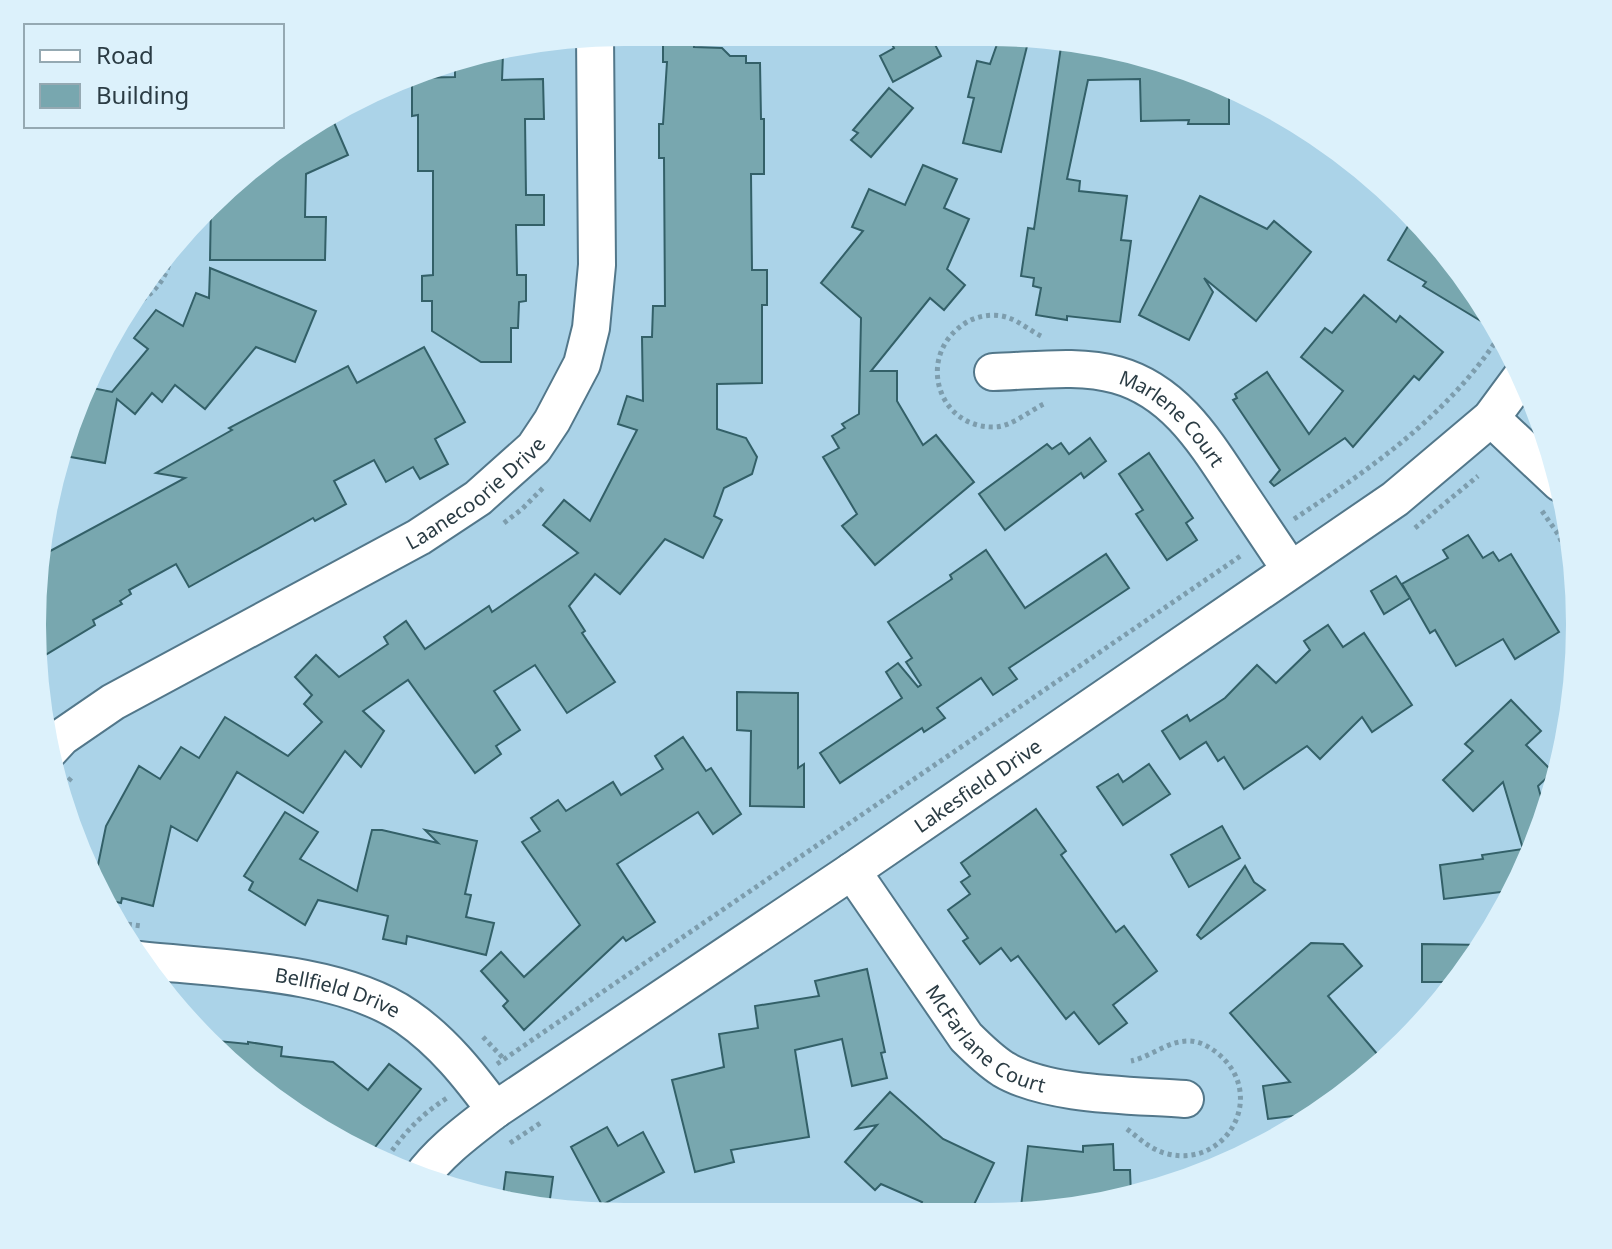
<svg xmlns="http://www.w3.org/2000/svg" width="1612" height="1249" font-family="'Noto Sans',sans-serif">
  <rect width="100%" height="100%" fill="#abd3e8"/>
  <g fill="#78a7af" stroke="#336068" stroke-width="2">
    <polygon points="886,33 929,33 941,56 893,82 880,56 894,48"/>
    <polygon points="1001,33 1030,34 1001,152 963,143 974,98 968,97 977,61 990,64"/>
    <polygon points="663,34 695,34 694,47 722,48 730,56 746,56 746,63 760,63 761,119 764,119 764,174 751,174 752,270 767,270 767,305 762,305 762,383 717,384 717,429 746,438 757,457 752,474 724,488 714,516 722,520 703,558 665,539 620,594 595,574 569,606 585,631 582,633 615,682 567,713 535,665 494,691 520,730 496,746 501,754 475,773 408,680 363,711 384,731 361,767 345,751 303,813 237,772 197,841 171,826 153,906 122,898 121,903 102,899 87,862 98,865 106,826 139,766 160,779 181,747 199,758 225,717 288,756 322,722 304,704 312,695 295,677 316,655 339,677 388,644 384,637 406,621 425,649 489,606 492,612 578,553 543,525 564,500 590,521 637,430 618,424 627,396 643,401 642,337 652,337 653,306 665,306 664,158 659,158 659,124 663,124 667,62 663,62"/>
    <polygon points="1062,40 1178,63 1229,91 1229,124 1188,124 1189,120 1141,121 1140,79 1088,80 1067,179 1080,181 1079,191 1127,196 1121,240 1131,241 1120,322 1067,316 1067,320 1036,315 1041,288 1033,286 1034,278 1021,276 1028,228 1034,229"/>
    <polygon points="503,54 502,80 543,79 544,119 525,119 526,195 544,195 544,225 516,225 517,275 526,275 526,301 519,302 518,328 511,328 511,362 481,362 432,331 432,301 422,301 422,276 433,275 433,171 418,171 418,115 412,116 412,78 455,77 455,59 465,55"/>
    <polygon points="889,88 913,108 871,157 851,140 858,133 853,130"/>
    <polygon points="329,111 348,155 306,174 305,217 326,217 325,260 210,260 211,202"/>
    <polygon points="923,165 957,179 944,208 969,219 947,269 965,285 944,310 930,298 871,371 897,371 897,401 923,445 936,435 974,482 875,565 842,526 857,514 823,457 839,448 832,436 845,428 842,424 859,414 861,318 821,283 863,231 852,227 869,189 905,205"/>
    <polygon points="1200,196 1267,229 1274,221 1311,252 1256,321 1204,278 1213,292 1189,340 1139,315"/>
    <polygon points="1414,216 1433,234 1504,335 1423,286 1426,282 1388,260"/>
    <polygon points="210,268 316,311 295,362 256,347 205,409 175,385 162,402 152,393 135,414 117,399 105,463 59,455 87,387 112,392 148,349 134,338 156,310 183,326 196,293 209,298"/>
    <polygon points="1364,295 1396,322 1400,316 1443,352 1419,380 1414,376 1353,447 1345,438 1274,486 1270,482 1280,470 1233,400 1237,398 1235,394 1267,372 1309,434 1343,391 1301,357 1325,328 1332,333"/>
    <polygon points="424,347 465,422 435,439 448,464 420,479 413,467 386,482 374,460 334,481 346,504 315,521 313,518 189,587 176,564 129,590 131,594 120,601 122,604 93,620 95,625 37,660 32,625 41,556 185,478 156,473 232,430 229,428 348,366 357,383"/>
    <polygon points="1090,438 1106,461 1084,478 1081,473 1005,530 979,494 1047,444 1052,449 1061,443 1069,454"/>
    <polygon points="1149,453 1193,518 1186,523 1197,540 1167,560 1136,514 1143,510 1119,474"/>
    <polygon points="1468,535 1483,558 1493,552 1499,561 1511,554 1559,632 1515,659 1503,639 1456,666 1435,630 1430,633 1402,584 1448,558 1443,550"/>
    <polygon points="986,550 1025,608 1106,554 1129,588 1009,668 1017,679 993,695 981,678 937,708 945,718 924,732 922,728 840,783 820,753 902,698 886,672 898,663 918,687 921,685 906,662 912,658 888,622 952,579 950,575"/>
    <polygon points="1396,576 1410,598 1384,614 1371,591"/>
    <polygon points="1328,625 1343,647 1364,633 1412,705 1372,732 1362,717 1320,759 1307,746 1244,789 1224,757 1218,761 1206,742 1180,759 1162,731 1187,715 1190,721 1225,698 1257,665 1276,683 1310,650 1304,641"/>
    <polygon points="737,692 798,693 798,768 804,764 804,807 750,806 751,731 737,730"/>
    <polygon points="1511,700 1541,731 1526,745 1553,772 1538,786 1546,815 1517,890 1444,899 1440,865 1483,859 1482,855 1523,849 1503,782 1473,811 1443,780 1473,751 1465,744"/>
    <polygon points="683,737 706,771 711,768 741,814 713,834 698,812 617,864 655,922 626,941 623,937 524,1030 503,1006 508,1001 481,971 501,952 524,977 580,925 522,842 540,831 531,818 558,800 566,811 613,782 621,795 663,769 655,756"/>
    <polygon points="1149,764 1170,794 1123,825 1097,787 1118,774 1123,782"/>
    <polygon points="1036,809 1066,851 1061,855 1116,932 1124,926 1157,971 1113,1005 1127,1023 1099,1044 1074,1012 1066,1019 1018,956 1011,961 1001,948 980,964 963,941 968,938 948,910 970,894 961,882 970,876 961,863"/>
    <polygon points="285,812 318,832 300,859 357,891 372,830 382,830 438,843 425,830 477,841 465,894 471,895 466,917 494,923 486,955 407,936 406,944 383,939 388,916 318,900 305,925 249,890 253,882 244,876"/>
    <polygon points="1222,826 1240,858 1189,887 1171,855"/>
    <polygon points="1245,866 1254,882 1265,890 1201,939 1197,935"/>
    <polygon points="1311,943 1343,944 1362,966 1328,996 1378,1055 1294,1126 1293,1116 1268,1119 1263,1086 1290,1082 1230,1013"/>
    <polygon points="1422,944 1483,945 1459,982 1422,982"/>
    <polygon points="867,969 885,1052 881,1053 887,1078 852,1086 842,1039 795,1050 809,1137 731,1150 734,1162 695,1172 672,1080 724,1067 719,1034 758,1028 755,1006 819,996 815,981"/>
    <polygon points="207,1040 248,1044 248,1042 282,1047 281,1056 333,1062 368,1090 389,1064 421,1089 368,1156 295,1117"/>
    <polygon points="890,1092 943,1139 994,1163 969,1215 917,1214 922,1202 881,1184 875,1190 845,1162 877,1125 856,1129"/>
    <polygon points="607,1127 618,1146 643,1132 664,1172 602,1205 571,1147"/>
    <polygon points="1113,1144 1114,1170 1130,1170 1131,1195 1020,1216 1028,1146 1083,1152 1083,1146"/>
    <polygon points="506,1172 553,1177 549,1206 502,1203"/>
  </g>
  <g fill="none" stroke-linecap="round" stroke-linejoin="round">
    <defs>
      <g id="street">
        <path id="s1" d="M 993,372 C 1033,371 1079,364 1117,375 C 1174,391 1204,440 1235,487 C 1253,514 1272,542 1290,569"/>
        <polyline points="1491,418 1560,483"/>
        <path id="s2" d="M 49,751 L 62,737 L 113,702 L 419,537 L 478,498 L 534,448 L 552,421 L 582,364 L 591,328 L 597,265 L 595,36"/>
        <path id="s3" d="M 852,871 L 966,1037 C 978,1049 989,1060 1003,1069 C 1048,1096 1132,1095 1185,1099"/>
        <path id="s4" d="M 139,960 C 220,969 339,970 407,1017 C 443,1042 469,1075 495,1110"/>
        <path id="s5" d="M 420,1179 C 440,1151 468,1131 495,1110 L 852,871 L 1395,499 L 1491,418 L 1522,376"/>
      </g>
    </defs>
    <use href="#street" stroke="#52778a" stroke-width="40"/>
    <g stroke="#7d9dad" stroke-width="5" stroke-dasharray="4 4" stroke-linecap="butt">
      <path d="M 128,307 C 153,297 170,277 171,250"/>
      <path d="M 1041,336 C 1031,331 1020,322 1009,318 C 996,313 979,315 967,322 C 915,353 936,428 994,427 C 1011,427 1029,411 1044,404"/>
      <polyline points="1542,511 1558,534 1576,573"/>
      <path d="M 1294,519 C 1373,467 1450,414 1502,332"/>
      <polyline points="504,523 522,509 544,487"/>
      <polyline points="1415,528 1478,476"/>
      <polyline points="58,793 72,777"/>
      <polyline points="112,922 141,926"/>
      <polyline points="483,1037 504,1059"/>
      <polyline points="497,1064 1242,555"/>
      <path d="M 1127,1129 C 1140,1139 1151,1150 1168,1154 C 1228,1168 1269,1093 1216,1052 C 1208,1046 1199,1041 1188,1041 C 1168,1041 1150,1057 1131,1061"/>
      <polyline points="510,1143 542,1122"/>
      <path d="M 383,1164 C 401,1136 419,1116 447,1098"/>
    </g>
    <use href="#street" stroke="#fff" stroke-width="36"/>
  </g>
  <g text-anchor="middle" dominant-baseline="central" stroke-width="7" stroke-linejoin="round" paint-order="stroke">
    <g font-size="20" fill="#2b3c44" stroke="#dcf1fb">
      <text stroke="none"><textPath href="#s1" startOffset="196">Marlene Court</textPath></text>
      <text stroke="none"><textPath href="#s2" startOffset="500">Laanecoorie Drive</textPath></text>
      <text stroke="none"><textPath href="#s5" startOffset="684">Lakesfield Drive</textPath></text>
      <text stroke="none"><textPath href="#s4" startOffset="202">Bellfield Drive</textPath></text>
      <text stroke="none"><textPath href="#s3" startOffset="218">McFarlane Court</textPath></text>
    </g>
  </g>
  <path d="M0 0H1612V1249H0ZM624 46H988A578 578 0 0 1 1566 624V625A578 578 0 0 1 988 1203H624A578 578 0 0 1 46 625V624A578 578 0 0 1 624 46Z" fill="#dcf1fb" fill-rule="evenodd"/>
  <rect x="24" y="24" width="260" height="104" fill="#dcf1fb" stroke="#95a9b2" stroke-width="2"/>
  <rect x="40" y="50" width="40" height="12" fill="#ffffff" stroke="#95a9b2" stroke-width="2"/>
  <text x="96" y="64" font-size="24" fill="#2b3c44">Road</text>
  <rect x="40" y="84" width="40" height="24" fill="#78a7af" stroke="#95a9b2" stroke-width="2"/>
  <text x="96" y="104" font-size="24" fill="#2b3c44">Building</text>
</svg>
